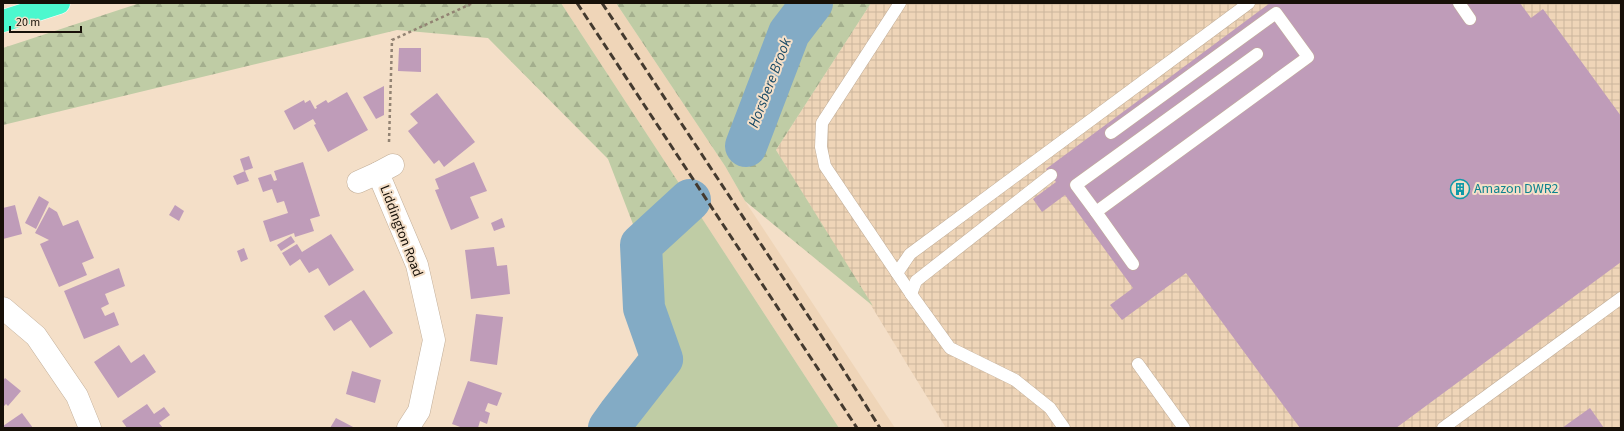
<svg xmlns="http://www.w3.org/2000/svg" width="1624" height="431" font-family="'Source Sans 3',sans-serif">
  <defs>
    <pattern id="industrial-grid" width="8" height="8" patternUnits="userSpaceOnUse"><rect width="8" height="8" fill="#efd5b8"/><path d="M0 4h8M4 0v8" fill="none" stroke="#ccb69d"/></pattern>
    <pattern id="forest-firs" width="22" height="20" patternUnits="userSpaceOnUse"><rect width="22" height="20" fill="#bfcca5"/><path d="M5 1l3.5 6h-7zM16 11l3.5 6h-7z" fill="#a3ae8d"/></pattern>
  </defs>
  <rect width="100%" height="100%" fill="#f4dfc8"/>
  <polygon fill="#efd5b8" points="561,3 616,3 725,166 745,201 895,428 839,428"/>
  <polygon fill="url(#industrial-grid)" points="871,3 1621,3 1621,428 946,428 776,150"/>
  <polygon fill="#bfcca5" points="690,200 839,428 609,428 619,414 662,359 644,308 641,245"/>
  <g fill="url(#forest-firs)">
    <polygon points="140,3 561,3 690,200 641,245 608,159 488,38 397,30 3,125 3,48"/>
    <polygon points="616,3 871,3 776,150 873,306 745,201 725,166"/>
  </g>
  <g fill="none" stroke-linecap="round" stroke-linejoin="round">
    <g stroke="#83abc5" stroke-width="42">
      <polyline points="746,146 789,33 812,3"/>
      <polyline points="609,428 619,414 662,359 644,308 641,245 690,200"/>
    </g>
  </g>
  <g fill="#bf9cb9">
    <polygon points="1270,3 1520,3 1531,18 1543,9 1621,116 1621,262 1396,428 1300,428 1186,273 1122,320 1110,305 1133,288 1065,195 1042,212 1033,199 1056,182 1046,169"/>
    <polygon points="399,48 421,48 421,72 398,71"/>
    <polygon points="384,86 384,115 376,119 363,97"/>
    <polygon points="347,92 368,130 328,152 314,125 316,124 313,119 294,130 284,111 304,100 305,103 310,100 315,109 317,108 316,106 326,100 328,103"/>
    <polygon points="437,93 475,142 444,167 439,160 434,164 408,131 418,123 410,114"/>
    <polygon points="249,156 253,168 244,171 240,159"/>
    <polygon points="303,162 320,216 310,219 314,231 295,237 294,233 270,242 263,221 288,213 284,201 277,203 272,189 263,192 258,178 271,174 274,181 277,180 274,171"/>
    <polygon points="474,162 487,191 470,197 479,218 451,230 435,190 439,189 435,179"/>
    <polygon points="245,171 249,181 237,185 233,176"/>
    <polygon points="39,196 49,202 36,229 25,223"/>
    <polygon points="15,205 22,234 3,239 3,208"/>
    <polygon points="175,205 184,211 179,221 169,215"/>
    <polygon points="49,207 57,212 63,226 78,220 94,258 82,263 87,275 59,287 40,244 49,240 35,233"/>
    <polygon points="502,218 505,227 494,231 491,223"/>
    <polygon points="331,234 354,270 329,286 318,268 309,273 300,259 290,266 282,253 297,244 302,252"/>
    <polygon points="291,236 295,242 281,251 277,245"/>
    <polygon points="494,247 497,266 507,265 510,294 471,299 465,250"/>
    <polygon points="244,248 248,259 241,262 237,251"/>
    <polygon points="119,268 125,286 105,294 109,304 101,308 105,316 114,312 119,325 84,339 64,291"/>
    <polygon points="364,290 393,333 370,348 351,320 334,331 324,316"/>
    <polygon points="476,314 503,317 497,365 470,361"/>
    <polygon points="119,345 131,363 144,354 156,372 118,398 94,362"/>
    <polygon points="352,371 381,380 375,403 346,394"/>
    <polygon points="5,378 21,391 8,406 6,404 3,407 3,381"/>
    <polygon points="468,381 502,393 497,406 488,403 485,411 490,413 487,424 480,421 478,428 463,428 452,424"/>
    <polygon points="147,404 154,414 164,407 170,415 159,423 163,428 127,428 122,421"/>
    <polygon points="1590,408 1604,428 1562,428"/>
    <polygon points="22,413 33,428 3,428 3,426"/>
    <polygon points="336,418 355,428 330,428"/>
  </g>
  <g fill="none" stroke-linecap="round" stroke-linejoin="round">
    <defs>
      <g id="service">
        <polyline points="900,3 822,123 821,147 825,166 911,294 950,348 1015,380 1050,408 1064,428"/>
        <polyline points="1459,3 1470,19"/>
        <polyline points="1111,133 1276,13 1308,57 1096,212 1133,264"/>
        <polyline points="1096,212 1076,185 1257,54"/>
        <polyline points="897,273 910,254 1249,3"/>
        <polyline points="911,294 916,281 1051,175"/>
        <polyline points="1138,364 1184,428"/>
        <polyline points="1443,428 1621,298"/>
      </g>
      <g id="minor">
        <polyline points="393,165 378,173 417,265 434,340 419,411 408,428"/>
        <polyline points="358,182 378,173"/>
        <polyline points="3,308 36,336 77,396 90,428"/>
      </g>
      <polyline id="trunk" points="3,21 59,3"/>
    </defs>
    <use href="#service" stroke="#c2ae98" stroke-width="13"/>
    <use href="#minor" stroke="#c2ae98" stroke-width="23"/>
    <use href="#trunk" stroke="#fff" stroke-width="23"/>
    <polyline stroke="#928373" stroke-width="2.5" stroke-dasharray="3 3" stroke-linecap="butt" points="389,142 392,40 473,3"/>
    <use href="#service" stroke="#fff" stroke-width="12"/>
    <use href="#minor" stroke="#fff" stroke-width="22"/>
    <use href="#trunk" stroke="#4cf8ce" stroke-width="22"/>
    <g stroke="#443a2f" stroke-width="3" stroke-dasharray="8 4" stroke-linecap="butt">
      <polyline points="577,3 857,428"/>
      <polyline points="602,3 836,358 880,428"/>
    </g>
  </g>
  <defs>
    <symbol id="building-ring" viewBox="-11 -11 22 22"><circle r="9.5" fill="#f4dfc8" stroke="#0f9aa8" stroke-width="1.5"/><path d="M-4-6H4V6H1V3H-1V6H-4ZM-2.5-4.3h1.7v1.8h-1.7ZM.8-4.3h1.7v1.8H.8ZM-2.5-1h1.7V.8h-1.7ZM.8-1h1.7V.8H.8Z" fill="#0f9aa8"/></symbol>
  </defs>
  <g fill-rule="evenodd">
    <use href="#building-ring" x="1449" y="178" width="22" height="22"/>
  </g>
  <g text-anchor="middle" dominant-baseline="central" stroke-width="4" stroke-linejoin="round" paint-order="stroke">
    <g font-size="14" fill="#0d838f" stroke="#f4dfc8" text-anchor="start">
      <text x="1474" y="189">Amazon DWR2</text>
    </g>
    <g font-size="14" fill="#171008" stroke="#f4dfc8">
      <text transform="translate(401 231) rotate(69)">Liddington Road</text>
    </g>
    <g font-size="15" font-style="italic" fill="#194a66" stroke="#f4dfc8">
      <text transform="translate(770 83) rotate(-69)">Horsbere Brook</text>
    </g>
  </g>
  <rect width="1624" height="431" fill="none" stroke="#171008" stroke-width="8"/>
  <path d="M10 26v6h71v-6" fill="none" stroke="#171008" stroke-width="2"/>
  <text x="16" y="26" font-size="12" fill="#171008" stroke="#f4dfc8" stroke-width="3" paint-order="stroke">20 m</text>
</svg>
